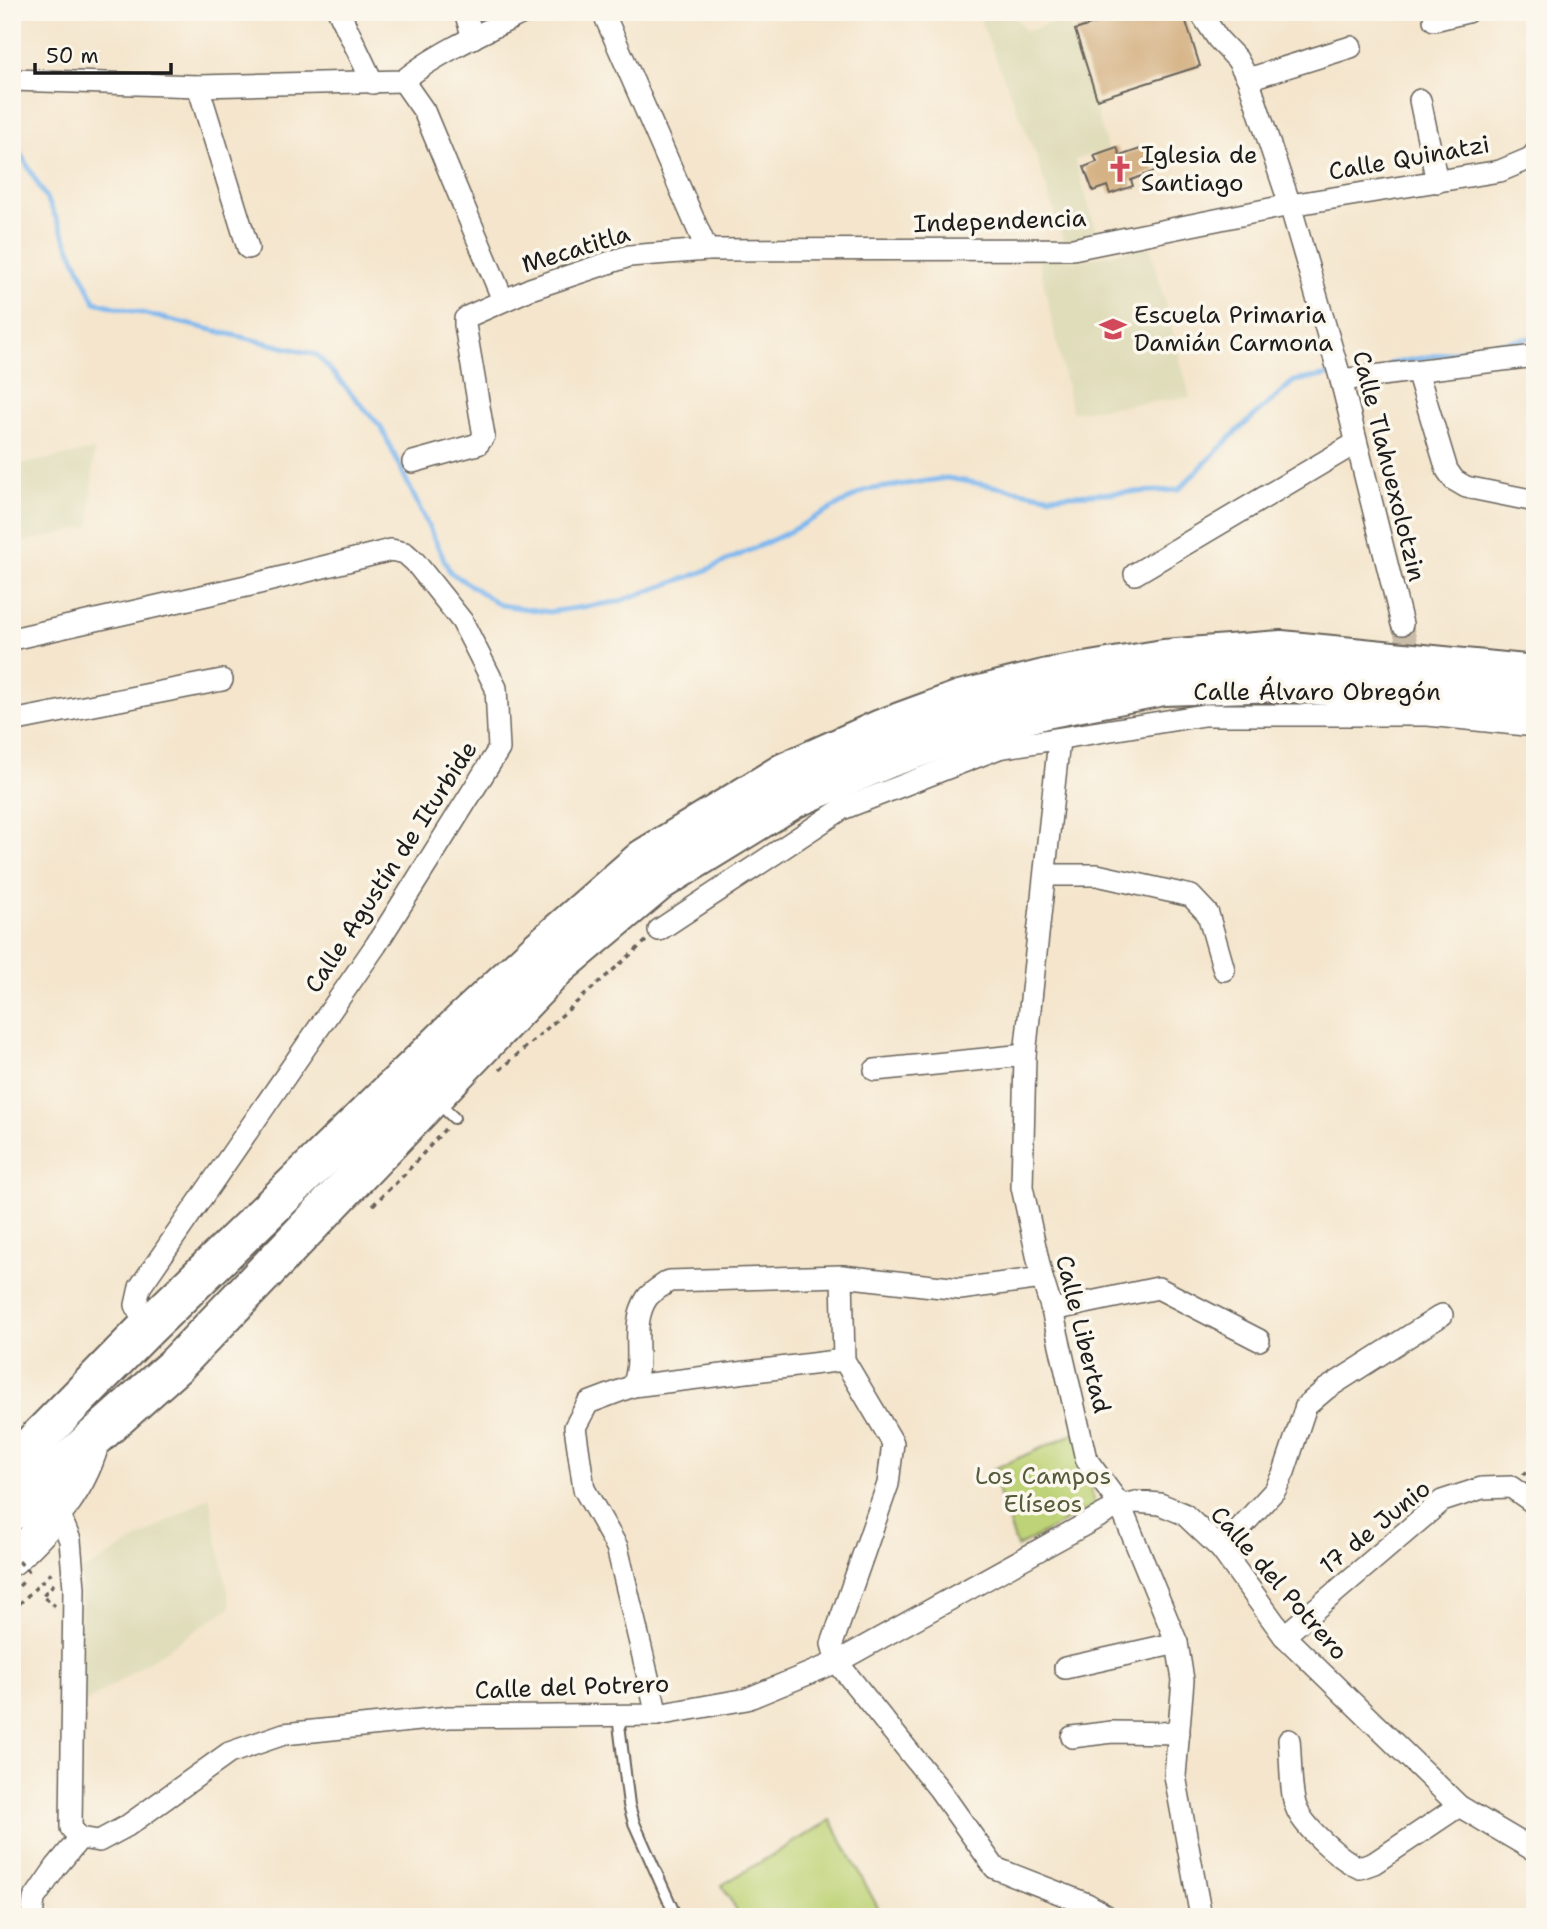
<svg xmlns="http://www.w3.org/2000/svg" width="1547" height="1929" font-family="'Shantell Sans',sans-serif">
  <rect width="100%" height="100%" fill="#fbf7ec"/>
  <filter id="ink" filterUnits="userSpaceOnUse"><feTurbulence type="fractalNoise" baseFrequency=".0143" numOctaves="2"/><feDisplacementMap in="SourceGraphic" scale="14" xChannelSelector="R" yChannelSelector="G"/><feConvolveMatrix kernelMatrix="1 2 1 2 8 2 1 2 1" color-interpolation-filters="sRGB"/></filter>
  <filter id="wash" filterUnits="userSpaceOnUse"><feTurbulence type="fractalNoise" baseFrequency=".00686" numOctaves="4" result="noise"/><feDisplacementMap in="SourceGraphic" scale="28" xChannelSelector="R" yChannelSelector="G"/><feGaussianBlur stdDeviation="1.57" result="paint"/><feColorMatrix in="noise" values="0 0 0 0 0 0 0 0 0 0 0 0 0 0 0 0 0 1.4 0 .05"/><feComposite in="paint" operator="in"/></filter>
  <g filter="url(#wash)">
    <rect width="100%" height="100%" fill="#f4e5cc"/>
    <g fill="#e0ddbb">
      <polygon points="1007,12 1012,12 1026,32 1068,17 1108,150 1075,160 1097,234 1065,245 1036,156 980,20"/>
      <polygon points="1150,246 1190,397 1072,412 1038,258 1082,260"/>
      <polygon points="94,450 90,526 12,545 12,466"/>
      <polygon points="209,1497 231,1607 81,1706 81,1572"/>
    </g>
    <g fill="#bed377" stroke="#6d784a" stroke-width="2">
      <polygon points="1078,1432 1095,1506 1017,1547 991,1470"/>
      <polygon points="831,1820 883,1917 740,1917 722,1885"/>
    </g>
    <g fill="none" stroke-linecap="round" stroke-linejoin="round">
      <g stroke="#7db7ee" stroke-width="5">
        <polyline points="12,139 50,205 95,302 317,355 381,427 450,572 500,605 549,612 617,602 700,573 783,535 866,490 947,478 1048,496 1178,490 1236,432 1294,381 1335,374"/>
        <polyline points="1390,364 1535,337"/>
      </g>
    </g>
    <g id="blocks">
      <g fill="#d5b285">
        <polygon points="1129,12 1183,12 1200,66 1097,99 1075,30"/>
        <polygon points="1117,147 1120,156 1146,147 1155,171 1131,180 1133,186 1110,194 1107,186 1093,191 1084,167 1097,162 1094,155"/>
      </g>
    </g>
  </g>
  <g filter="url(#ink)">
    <use href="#blocks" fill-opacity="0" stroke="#68625a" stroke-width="2"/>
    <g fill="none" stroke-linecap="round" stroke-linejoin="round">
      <polyline stroke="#c9bda9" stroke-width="21" stroke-dasharray="21 10" stroke-linecap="butt" points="1402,624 1414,670"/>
      <defs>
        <g id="lane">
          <polyline points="436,1101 454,1118"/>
          <polyline points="618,1716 629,1805 634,1823 676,1917"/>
        </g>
        <g id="street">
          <polyline points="339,12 373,83"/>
          <polyline points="465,12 473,38"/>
          <polyline points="603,12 707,250"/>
          <polyline points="1200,12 1218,39 1237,59 1248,79 1290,205 1341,380 1402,624"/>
          <polyline points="1434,20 1467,12"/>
          <polyline points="1248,79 1351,47"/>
          <path d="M 12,80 L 198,86 L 403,81 C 433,55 488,30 525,12"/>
          <polyline points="403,81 424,111 503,300"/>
          <polyline points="198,86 248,248"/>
          <polyline points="1420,100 1437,182"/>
          <polyline points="1417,371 1447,470 1454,480 1466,487 1535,501"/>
          <polyline points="1341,380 1535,356"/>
          <polyline points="413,462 478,444 484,436 465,325 465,319 469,316 530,289 629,256 707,250 1073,249 1290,205 1500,171 1531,158 1535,153"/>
          <polyline points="1135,574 1356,443"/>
          <polyline points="12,639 255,584 391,550 405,553 415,562 462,621 496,688 499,749 376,945 140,1287 136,1305 146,1329"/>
          <polyline points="12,721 222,680"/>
          <polyline points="1059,740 1025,1055 1022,1187 1042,1278 1052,1310 1086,1459 1120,1505 1177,1643 1183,1680 1175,1776 1201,1917"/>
          <polyline points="1046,875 1097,875 1191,896 1208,914 1224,970"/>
          <polyline points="659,930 842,809 999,748 1204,715 1428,715 1535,726"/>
          <polyline points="875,1070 1025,1055"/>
          <polyline points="842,1276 844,1360 893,1443 888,1484 832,1644 837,1662 939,1789 995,1868 1087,1904 1108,1917"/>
          <polyline points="1052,1310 1158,1288 1259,1340"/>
          <polyline points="633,1386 844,1360"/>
          <polyline points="51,1502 58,1511 70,1540 74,1588 71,1828 80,1838 99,1841 127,1826 229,1753 284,1734 449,1717 657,1715 747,1699 837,1662 1120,1505 1136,1502 1160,1504 1184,1514 1221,1549 1284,1636 1459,1806 1530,1848 1535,1848"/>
          <polyline points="1221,1549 1275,1490 1284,1472 1306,1406 1326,1389 1442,1315"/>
          <polyline points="1284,1636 1442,1501 1482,1488 1511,1487 1535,1504"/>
          <polyline points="1065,1668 1177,1643"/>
          <path d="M 657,1715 L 617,1547 L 584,1489 L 575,1427 L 588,1403 L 633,1386 C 645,1358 629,1325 647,1298 C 651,1292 662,1286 669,1281 L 842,1276 L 960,1289 L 1042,1278"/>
          <polyline points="1072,1737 1112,1732 1179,1733"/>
          <path d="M 1289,1740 C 1291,1758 1290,1792 1296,1807 C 1303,1827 1341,1860 1360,1868 L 1374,1863 L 1459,1806"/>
          <polyline points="32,1917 34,1899 56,1867 80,1838"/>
        </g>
        <path id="secondary" d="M 12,1559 C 50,1524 83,1487 95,1435"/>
        <g id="highway">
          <polyline points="12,1465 146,1329 464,1020 539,950 643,859 785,772 881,729 960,700 1048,678 1164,659 1281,650 1535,675"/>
          <polyline points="12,1511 177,1364 556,968 661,880 793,799 889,758 963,732 1045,709 1163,686 1283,682 1535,704"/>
        </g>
      </defs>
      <use href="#lane" stroke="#68625a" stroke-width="14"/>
      <use href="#street" stroke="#68625a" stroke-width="24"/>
      <use href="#secondary" stroke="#68625a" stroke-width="35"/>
      <use href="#highway" stroke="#68625a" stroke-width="42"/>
      <g stroke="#68625a" stroke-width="3.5" stroke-dasharray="5 5" stroke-linecap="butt">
        <polyline points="500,1070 646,941"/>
        <polyline points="373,1205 404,1175 445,1129"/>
        <polyline points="1523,1475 1535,1465"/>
        <polyline points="54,1584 42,1596 55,1606"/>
        <polyline points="12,1593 23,1582"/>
        <polyline points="12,1607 14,1609 55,1569"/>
      </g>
      <use href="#lane" stroke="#fff" stroke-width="10"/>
      <use href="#street" stroke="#fff" stroke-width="21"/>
      <use href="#secondary" stroke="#fff" stroke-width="32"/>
      <use href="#highway" stroke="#fff" stroke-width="38"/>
      <polyline stroke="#68625a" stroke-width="3.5" stroke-dasharray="5 5" stroke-linecap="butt" points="12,1554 31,1574"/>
    </g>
  </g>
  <defs>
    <symbol id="church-bare" viewBox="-9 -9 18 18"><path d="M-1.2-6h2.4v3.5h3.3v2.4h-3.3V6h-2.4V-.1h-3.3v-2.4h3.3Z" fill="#d1495b" stroke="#fbf7ec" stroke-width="2.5" paint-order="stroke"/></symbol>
    <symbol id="school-bare" viewBox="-9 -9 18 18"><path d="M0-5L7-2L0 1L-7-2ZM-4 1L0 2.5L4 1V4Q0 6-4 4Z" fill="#d1495b" stroke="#fbf7ec" stroke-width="2.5" paint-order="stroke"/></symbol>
  </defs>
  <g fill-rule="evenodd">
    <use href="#church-bare" x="1101" y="150" width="38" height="38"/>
    <use href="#school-bare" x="1094" y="310" width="38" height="38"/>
  </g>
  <g text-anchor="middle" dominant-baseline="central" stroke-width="7" stroke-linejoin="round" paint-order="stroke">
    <g font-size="24" fill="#1c1c1c" stroke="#fbf7ec" text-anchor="start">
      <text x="1141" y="155">Iglesia de<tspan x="1141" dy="28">Santiago</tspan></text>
      <text x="1134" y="315">Escuela Primaria<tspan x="1134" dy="28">Damián Carmona</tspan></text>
    </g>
    <g font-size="24" fill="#1c1c1c" stroke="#fbf7ec">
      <text transform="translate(1409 158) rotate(-10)">Calle Quinatzi</text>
      <text transform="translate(1000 221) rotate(-2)">Independencia</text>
      <text transform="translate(576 249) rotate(-17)">Mecatitla</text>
      <text transform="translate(1389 466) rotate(76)">Calle Tlahuexolotzin</text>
      <text x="1317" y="692">Calle Álvaro Obregón</text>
      <text transform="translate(391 867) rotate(-57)">Calle Agustín de Iturbide</text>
      <text transform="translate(1083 1334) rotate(76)">Calle Libertad</text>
      <text transform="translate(1375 1527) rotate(-39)">17 de Junio</text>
      <text transform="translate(1279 1583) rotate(49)">Calle del Potrero</text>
      <text transform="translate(572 1687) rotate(-2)">Calle del Potrero</text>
    </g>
    <g font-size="24" fill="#555c3c" stroke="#fbf7ec">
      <text x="1043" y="1476">Los Campos<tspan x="1043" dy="28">Elíseos</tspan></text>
    </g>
  </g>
  <rect width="1547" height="1929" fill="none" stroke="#fbf7ec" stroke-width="42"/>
  <path d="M35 63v10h136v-10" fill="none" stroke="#1c1c1c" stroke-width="3.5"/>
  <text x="46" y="63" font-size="21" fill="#1c1c1c" stroke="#fbf7ec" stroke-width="5" paint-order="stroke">50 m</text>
</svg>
